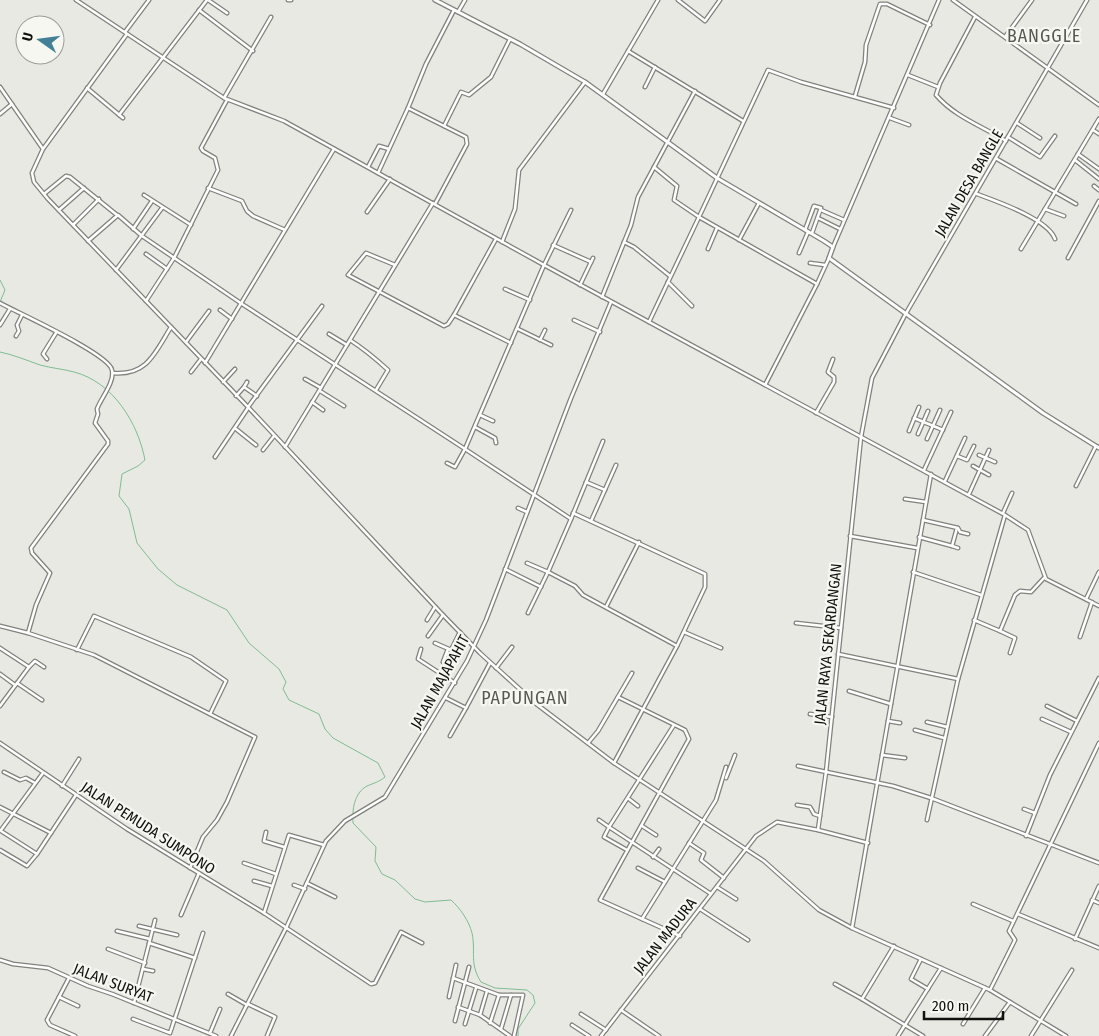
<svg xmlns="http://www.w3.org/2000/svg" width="1099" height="1036" font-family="'Fira Sans Condensed',sans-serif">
  <rect width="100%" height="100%" fill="#e9e9e4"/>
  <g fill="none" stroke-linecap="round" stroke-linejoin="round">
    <g stroke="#7fbc91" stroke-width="1">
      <polyline points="0,280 5,290 0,302"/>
      <path d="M 0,352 C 14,355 26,360 40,365 C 51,368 63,369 74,372 C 113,382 138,423 145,460 L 138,466 L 122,474 L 119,496 L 129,509 L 137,543 L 158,569 L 177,585 L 227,610 L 249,643 L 279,669 L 286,682 L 283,689 L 289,700 L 319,714 L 325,729 L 333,738 L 378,763 L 385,777 C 379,782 374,783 367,786 C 354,793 352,810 353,823 L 376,847 L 375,861 L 382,874 L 395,880 L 415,899 L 425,902 L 451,900 C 460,908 469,921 472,933 C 476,952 469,963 481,982 L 495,988 L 527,990 L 533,995 L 535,1003 L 518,1029 L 518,1036"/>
    </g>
    <defs>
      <g id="street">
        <polyline points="76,0 224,98 284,121 544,265 1005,515 958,679 927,820"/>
        <polyline points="208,0 227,13"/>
        <polyline points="288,0 291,0"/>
        <polyline points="678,0 705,21 720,0"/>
        <polyline points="953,0 1099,105"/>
        <polyline points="199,10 253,51"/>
        <polyline points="458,12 465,0"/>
        <path d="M 975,17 L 940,83 L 936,95 C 955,117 982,126 1006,141"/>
        <polyline points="125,32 149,0"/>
        <polyline points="1005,37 1032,0"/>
        <polyline points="628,51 743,121"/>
        <polyline points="908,75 938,87"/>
        <polyline points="0,87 43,149 127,34"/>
        <polyline points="645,87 655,67"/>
        <polyline points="87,88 123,118"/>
        <polyline points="603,94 658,0"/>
        <polyline points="855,96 865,62 866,45 880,4 887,4 930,25"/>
        <polyline points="224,98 271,17"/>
        <polyline points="408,108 426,64 454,10"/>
        <polyline points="0,114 12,104"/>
        <polyline points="119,115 207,0"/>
        <polyline points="890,118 909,125"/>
        <polyline points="1017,123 1040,138"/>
        <polyline points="444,126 461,92 469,95 491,77 510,39"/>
        <polyline points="1093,130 1099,134"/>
        <polyline points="1008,137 1040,157 1055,136"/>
        <polyline points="43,149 32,173 34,182 48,199 248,407 443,615 480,653 535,703 614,763 764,861 819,910 852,928 990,990 1066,1036"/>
        <polyline points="1078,154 1099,169"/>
        <polyline points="997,159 1076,204"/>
        <polyline points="1075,160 1099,179"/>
        <polyline points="368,167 379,146 389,149"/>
        <polyline points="378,173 408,108 466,137 467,144 435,204"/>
        <polyline points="1094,186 1099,190"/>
        <polyline points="208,188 242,201 247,211 253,216 285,230"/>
        <polyline points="44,194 66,176 70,177 117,215"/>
        <path d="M 977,194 C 996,201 1048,219 1055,239"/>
        <polyline points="144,195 191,225"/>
        <polyline points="1045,209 1064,216"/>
        <polyline points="59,210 84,188"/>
        <polyline points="571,210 544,265 465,449 571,519 548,572 575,586 583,595 677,646 614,763"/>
        <polyline points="821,210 844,220"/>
        <polyline points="367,212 390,179"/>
        <polyline points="818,218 840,229"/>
        <polyline points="73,225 99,199"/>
        <polyline points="133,229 152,201"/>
        <polyline points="805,230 814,206 821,208 812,233"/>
        <polyline points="496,239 454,315 511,343"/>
        <polyline points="739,240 759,203"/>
        <polyline points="88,241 118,215 142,236 242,304 465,449 455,467 447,463"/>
        <polyline points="502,242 515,209 519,170 585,82"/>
        <polyline points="624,242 634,247 670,276"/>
        <polyline points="553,245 591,262"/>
        <polyline points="833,247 939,0"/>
        <polyline points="708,249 717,228"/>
        <polyline points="1021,249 1099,119"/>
        <polyline points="799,253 808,232"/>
        <polyline points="146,254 167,269"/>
        <polyline points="829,258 817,284 699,217 768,70 801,82 894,108"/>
        <polyline points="1068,258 1099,201"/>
        <polyline points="810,263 825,265"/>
        <polyline points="395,265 366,253 348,275 444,326 448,324 454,315"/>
        <polyline points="116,270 162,208"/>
        <polyline points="668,282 692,306"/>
        <polyline points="580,285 593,258"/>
        <polyline points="505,289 530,300"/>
        <polyline points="602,297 631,225 638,197 695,91"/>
        <polyline points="146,301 174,258 218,170 215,158 203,151 201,148 227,100"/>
        <path d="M 0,303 C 18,313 109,354 112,370 C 115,382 101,398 97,409 L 98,414 L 95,423 L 108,441 L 108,444 L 31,548 L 32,553 L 50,573 L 36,605 L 28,633 L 94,655 L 255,737 L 227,802 L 217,820 L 203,837 L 190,868"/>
        <polyline points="220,310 232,319"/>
        <polyline points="574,320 600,332"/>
        <polyline points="649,322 699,217 674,200 677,186 654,167"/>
        <polyline points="0,325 10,309"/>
        <polyline points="518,329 551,345"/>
        <polyline points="329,334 347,345"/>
        <polyline points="16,336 19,331 17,325 22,315"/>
        <path d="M 350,340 C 364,349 376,359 388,370 L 376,390"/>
        <polyline points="540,340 545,330"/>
        <polyline points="186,342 209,311"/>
        <polyline points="47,359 43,354 56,333"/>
        <polyline points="205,363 334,149"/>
        <polyline points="191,372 201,359"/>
        <path d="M 113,373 C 147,376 155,353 171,327"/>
        <polyline points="305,379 321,388"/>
        <polyline points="223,382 235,369"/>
        <polyline points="765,385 817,284"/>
        <polyline points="244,387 247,382"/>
        <polyline points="320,391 344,406"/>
        <polyline points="236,396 244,387 257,396"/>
        <polyline points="312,402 323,410"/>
        <polyline points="248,407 322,306"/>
        <polyline points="816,413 834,382 834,377 828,372 833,359"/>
        <polyline points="480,415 493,421"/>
        <polyline points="914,418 943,430"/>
        <polyline points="475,427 495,438 496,443"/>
        <polyline points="236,429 256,445"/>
        <polyline points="909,431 919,407"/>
        <polyline points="918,434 928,411"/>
        <polyline points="927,439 940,410"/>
        <polyline points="285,447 433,203"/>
        <polyline points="263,450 274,436"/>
        <polyline points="979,455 995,462"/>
        <polyline points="957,456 967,460 974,446"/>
        <polyline points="215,457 248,408"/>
        <polyline points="973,466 989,475"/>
        <polyline points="924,470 951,412"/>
        <polyline points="945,481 965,438"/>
        <polyline points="586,482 605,490"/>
        <polyline points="1076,486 1096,446"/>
        <polyline points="969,494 989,450"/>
        <polyline points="905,499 926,502"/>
        <polyline points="518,508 527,512"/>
        <polyline points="573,513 705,574 705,587 677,646"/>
        <polyline points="1003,513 1012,493"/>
        <polyline points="1005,515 1028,530 1046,579 1099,606"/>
        <polyline points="571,519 603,441"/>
        <polyline points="923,520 958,528 960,532 968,534"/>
        <polyline points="591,521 616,465"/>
        <polyline points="850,536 917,548"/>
        <polyline points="919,537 952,546 957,528"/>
        <polyline points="952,546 958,548"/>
        <polyline points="527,563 548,572 528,613"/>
        <polyline points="505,569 541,587"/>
        <polyline points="913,572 981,595"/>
        <polyline points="1086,599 1099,572"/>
        <polyline points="606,607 639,542"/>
        <polyline points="427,620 435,607"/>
        <polyline points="974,620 1000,631 1015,595 1020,591 1031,592 1044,578"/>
        <polyline points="796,623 841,628"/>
        <polyline points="0,626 28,633"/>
        <polyline points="1000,631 1015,638 1010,653"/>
        <polyline points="684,632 721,648"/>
        <polyline points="428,636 443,615"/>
        <polyline points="1080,637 1092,602"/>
        <polyline points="435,643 451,650 460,632"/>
        <polyline points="0,648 29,667 0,706"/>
        <polyline points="421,649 418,659 455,683"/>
        <polyline points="77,650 94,616 191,657 226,681 210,714"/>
        <polyline points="838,654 958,679"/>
        <polyline points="443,662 448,649"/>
        <polyline points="29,667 35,661 44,667"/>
        <polyline points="496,668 512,647"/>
        <polyline points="0,674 15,685"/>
        <polyline points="17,683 42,700"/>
        <polyline points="849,691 891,704"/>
        <polyline points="618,697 685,730 689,739 600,900 680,936"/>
        <polyline points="446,698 466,708 490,663"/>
        <polyline points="1047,706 1077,721"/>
        <polyline points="810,714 832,717"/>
        <polyline points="1042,719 1071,732"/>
        <polyline points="888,721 900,723"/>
        <polyline points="927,722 947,727"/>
        <polyline points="674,725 609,827 711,894"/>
        <polyline points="915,730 944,738"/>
        <polyline points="450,736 466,708"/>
        <polyline points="0,743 127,829 264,913 371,984 375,983 401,932 422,943"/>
        <polyline points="588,743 598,731 632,673"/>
        <polyline points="882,755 905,758"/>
        <polyline points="798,766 893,786 931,798 1099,863"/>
        <polyline points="4,772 20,780 26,778 35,783"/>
        <polyline points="726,778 735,755"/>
        <polyline points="62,786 79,759"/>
        <polyline points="629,799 638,806"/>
        <polyline points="797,805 810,807 814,814 820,816"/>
        <polyline points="0,807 51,833"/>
        <polyline points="1024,809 1035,813"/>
        <polyline points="599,820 609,827 604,837 627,850"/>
        <polyline points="642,826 656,835"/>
        <polyline points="1,830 43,773"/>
        <polyline points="818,830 868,843"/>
        <polyline points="1,831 37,854 76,795"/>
        <polyline points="266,832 264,841 284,847"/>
        <polyline points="1026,836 1050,775 1099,678"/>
        <polyline points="689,843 704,853 701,860 724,878"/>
        <polyline points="0,850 27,866 37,854"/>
        <polyline points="653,857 659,849"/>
        <polyline points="244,863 276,874"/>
        <polyline points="638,868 665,882"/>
        <polyline points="254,881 272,886"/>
        <polyline points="307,883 335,897"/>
        <polyline points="294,885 305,889"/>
        <polyline points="717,887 736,899"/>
        <polyline points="1092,900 1099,903"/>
        <polyline points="973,904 1013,921"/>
        <polyline points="700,909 748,940"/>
        <polyline points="264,913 289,835 324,845"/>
        <polyline points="1018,914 1099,948"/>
        <polyline points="181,915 199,873"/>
        <polyline points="642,919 716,800 726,767"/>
        <polyline points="139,926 177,935"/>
        <polyline points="852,928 931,474"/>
        <polyline points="117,931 150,939"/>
        <polyline points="1075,939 1099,886"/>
        <polyline points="149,943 195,958"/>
        <polyline points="894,946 862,999 923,1036"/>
        <polyline points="108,949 145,963"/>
        <polyline points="921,959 911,979 928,989"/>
        <polyline points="0,960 13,964 48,968 88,986 112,994 216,1036"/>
        <polyline points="143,969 153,971"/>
        <polyline points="69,978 47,1020 50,1025 75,1036"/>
        <polyline points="453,978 499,995 523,995 514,1036"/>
        <polyline points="835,984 862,999"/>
        <polyline points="990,990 1015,940 1009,931 1099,743"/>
        <polyline points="228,994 247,1005"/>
        <polyline points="59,997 78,1006"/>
        <polyline points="449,997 456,965"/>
        <polyline points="134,1003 155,920"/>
        <polyline points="248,1004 275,1017 267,1036"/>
        <polyline points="458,1007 480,1015 510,1036"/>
        <polyline points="621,1010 659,1036"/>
        <polyline points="581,1014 606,1030"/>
        <polyline points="480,1015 487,991"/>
        <polyline points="133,1019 170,1033 203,933"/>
        <polyline points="455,1021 469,967"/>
        <polyline points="490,1023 499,995"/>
        <polyline points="465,1024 476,988"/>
        <polyline points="963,1024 985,988"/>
        <polyline points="572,1025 589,1036"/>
        <polyline points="501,1029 511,995"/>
        <polyline points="210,1033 220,1009"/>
        <polyline points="231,1036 286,928 326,841 345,821 385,797 467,661 486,620 571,398 611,302"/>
        <polyline points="601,1036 756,836 777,822 818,830 826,772 861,437 872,378 905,315 1087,0"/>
        <polyline points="898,1036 941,968"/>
        <polyline points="985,1036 1010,1002"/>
        <polyline points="1031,1036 1072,970"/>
      </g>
      <polyline id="secondary" points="435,0 520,44 585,82 717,178 824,241 833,247 829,258 1043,413 1099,448"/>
    </defs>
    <use href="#street" stroke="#81817d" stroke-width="5"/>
    <use href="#secondary" stroke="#81817d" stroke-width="5.5"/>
    <use href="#street" stroke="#fff" stroke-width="2.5"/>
    <use href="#secondary" stroke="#fff" stroke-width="3"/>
  </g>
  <g text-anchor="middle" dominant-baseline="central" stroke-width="4.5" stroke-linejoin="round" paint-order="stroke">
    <g font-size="15" fill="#10100e" stroke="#f7f7f2">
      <text transform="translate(969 183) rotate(-60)">JALAN DESA BANGLE</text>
      <text transform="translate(828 644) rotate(-84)">JALAN RAYA SEKARDANGAN</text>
      <text transform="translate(440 682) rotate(-61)">JALAN MAJAPAHIT</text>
      <text transform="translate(148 828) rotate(33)">JALAN PEMUDA SUMPONO</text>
      <text transform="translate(665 936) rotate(-52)">JALAN MADURA</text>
      <text transform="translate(113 983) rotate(21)">JALAN SURYAT</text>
    </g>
    <g font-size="18" letter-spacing="1" fill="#585853" stroke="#f7f7f2">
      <text x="1044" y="36">BANGGLE</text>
      <text x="525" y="698">PAPUNGAN</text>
    </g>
  </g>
  <g transform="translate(40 40) rotate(284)"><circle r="24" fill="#f7f7f2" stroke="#9b9b97"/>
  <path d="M0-4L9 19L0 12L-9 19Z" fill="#438096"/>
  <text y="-8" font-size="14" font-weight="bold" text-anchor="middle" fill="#10100e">U</text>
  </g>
  <path d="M924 1011v8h79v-8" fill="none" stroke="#10100e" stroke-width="2.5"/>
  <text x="932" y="1011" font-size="15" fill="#10100e" stroke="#f7f7f2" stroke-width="4" paint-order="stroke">200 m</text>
</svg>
